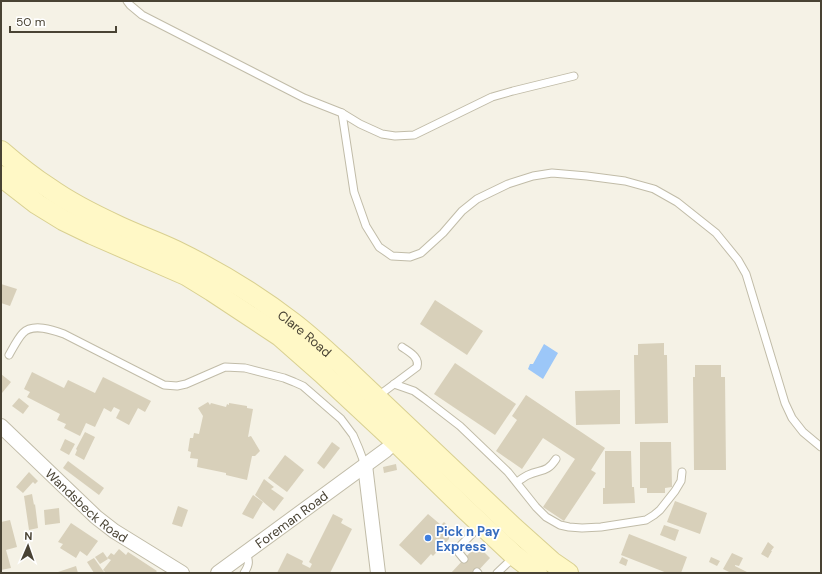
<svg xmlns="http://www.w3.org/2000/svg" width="822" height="574" font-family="'DM Sans',sans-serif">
  <rect width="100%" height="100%" fill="#f5f2e6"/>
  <polygon fill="#9cc7f8" points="544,344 558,353 543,379 528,369 530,364 533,364"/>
  <g fill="#d8d0ba">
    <polygon points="1,284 17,289 10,306 1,303"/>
    <polygon points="435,300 483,331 467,355 420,324"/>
    <polygon points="664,343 664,355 667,355 668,423 635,424 634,355 638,355 638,344"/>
    <polygon points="455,363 516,404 495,435 434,394"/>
    <polygon points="695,365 721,365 721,377 725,377 726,470 694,470 693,377 695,377"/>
    <polygon points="32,372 64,388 68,380 95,393 103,377 151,401 145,412 138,408 129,425 116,418 120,410 114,407 111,412 104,408 95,427 86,423 80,436 64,428 66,424 57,420 60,414 27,397 30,392 24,389"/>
    <polygon points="1,374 11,382 2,393 1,392"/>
    <polygon points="620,390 620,424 576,425 575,391"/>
    <polygon points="526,395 605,448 591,470 596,473 564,521 543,507 575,459 543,438 522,469 496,451 517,420 512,416"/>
    <polygon points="19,398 29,406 23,414 12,406"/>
    <polygon points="208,402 210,405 211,403 226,407 227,404 229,405 229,403 247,406 247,408 253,409 248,437 251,436 260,451 255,456 252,456 247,480 226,475 226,473 197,467 198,459 190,458 191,452 188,451 190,438 193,438 194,433 199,434 203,416 198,408"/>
    <polygon points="85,432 95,437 84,460 75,455 77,450 76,449"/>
    <polygon points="65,439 75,444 69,455 60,450"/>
    <polygon points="332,442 340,448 324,469 317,463"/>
    <polygon points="640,442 671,442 672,487 665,488 665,493 647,493 647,488 640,488"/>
    <polygon points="605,451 631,451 632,487 634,487 635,503 603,504 603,488 605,488"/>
    <polygon points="285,455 304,470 287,492 268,478"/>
    <polygon points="68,461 104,488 99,495 63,468"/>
    <polygon points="396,464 397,470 384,473 383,467"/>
    <polygon points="29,472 38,481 35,484 33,482 23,493 16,487"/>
    <polygon points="264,479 274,487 271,489 284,498 274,511 255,495"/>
    <polygon points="32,494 34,505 35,504 38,528 29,530 24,496"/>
    <polygon points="253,495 263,502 253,519 242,514"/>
    <polygon points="675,501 707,513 700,534 667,522"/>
    <polygon points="178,506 188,510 182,527 172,524"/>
    <polygon points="59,508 60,523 45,525 44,510"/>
    <polygon points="333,514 343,519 341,523 352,529 330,573 277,573 287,553 303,561 302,564 310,568 312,564 309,562"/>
    <polygon points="428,514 441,525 444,522 449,527 449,539 433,556 431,554 421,565 399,545"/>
    <polygon points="10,520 17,547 6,550 11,568 1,570 1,522"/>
    <polygon points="71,523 98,541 87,556 80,551 76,558 60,548 63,544 58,542"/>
    <polygon points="664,525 679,530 675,541 660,535"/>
    <polygon points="629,534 687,557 681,573 667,573 621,555"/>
    <polygon points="768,542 774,547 771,551 772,551 768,558 761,554"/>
    <polygon points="477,545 490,558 476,573 451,573"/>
    <polygon points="119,549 126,555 128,552 157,571 155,573 106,573 103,570 111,560 107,558 111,553 114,555"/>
    <polygon points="103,552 108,559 100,564 95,557"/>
    <polygon points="732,553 743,558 739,566 735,565 735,566 749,573 731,573 723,569"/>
    <polygon points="622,557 628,560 626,566 619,563"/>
    <polygon points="711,557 720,561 717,566 709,562"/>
    <polygon points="94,558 104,572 102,573 94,573 87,562"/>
    <polygon points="76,566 78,573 55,573"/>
  </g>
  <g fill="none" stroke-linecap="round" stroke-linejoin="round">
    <defs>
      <g id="lane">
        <polyline points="127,1 130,5 142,15 304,98 342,113 360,124 382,134 395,136 414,135 492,97 513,91 574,76"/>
        <polyline points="342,113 354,192 366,226 379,247 392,256 410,257 421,253 443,233 462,211 477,199 508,184 533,176 552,173 587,176 625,181 654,189 677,202 716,233 738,260 746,274 785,403 792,418 803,432 821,447"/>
        <path d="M 9,355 C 13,348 18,338 23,333 C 33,323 53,330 64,334 L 164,385 L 177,386 L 186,384 L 225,367 L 245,368 L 284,378 L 294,382 L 303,386 L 341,419 L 353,435 L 359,449 L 365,465"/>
        <polyline points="394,384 414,391 425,399 460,426 508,472 536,507 546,517 560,525 569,527 582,528 601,527 646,520 654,515 660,510 675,491 681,481 682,472"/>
        <path d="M 378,396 L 417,367 C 420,357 409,352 402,347"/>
        <path d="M 517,482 C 520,480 524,477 528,475 C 541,469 547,473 556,459"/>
        <polyline points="464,559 459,553 458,548 481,525"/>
        <polyline points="477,572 478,573"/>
        <path d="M 244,573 C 250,564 249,561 246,552"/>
        <polyline points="497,573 514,557"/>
      </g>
      <g id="street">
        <path id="s1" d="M 1,426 L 96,517 L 114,531 L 182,573"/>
        <polyline points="365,465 378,573"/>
        <path id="s2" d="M 218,573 L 386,450 L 401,436"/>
      </g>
      <g id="secondary">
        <path id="s3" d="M 1,151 C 16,164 32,177 49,188 C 70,203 94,215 118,226 C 137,235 157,242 176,251 C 217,271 257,295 293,323 C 310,336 326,351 343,366 L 514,528 L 552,562 L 568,573"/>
        <polyline points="1,176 37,204 63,220 92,234 186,275 212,291 280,336 322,373 395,441 465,509 515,556 537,573"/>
      </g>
    </defs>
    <use href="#lane" stroke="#c1bca8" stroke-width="9"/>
    <use href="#street" stroke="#c1bca8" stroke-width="16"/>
    <use href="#secondary" stroke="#d9d091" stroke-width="22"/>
    <use href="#lane" stroke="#fff" stroke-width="7"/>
    <use href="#street" stroke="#fff" stroke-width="14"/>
    <use href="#secondary" stroke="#fff8c6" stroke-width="20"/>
  </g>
  <circle fill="#3f7fe0" stroke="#fff" stroke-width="1.5" cx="428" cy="538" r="4"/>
  <g text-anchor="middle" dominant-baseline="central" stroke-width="3.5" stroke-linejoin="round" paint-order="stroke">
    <g font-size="13" fill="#494334" stroke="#fff">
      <text stroke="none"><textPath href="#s3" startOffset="356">Clare Road</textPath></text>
      <text stroke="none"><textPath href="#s1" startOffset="117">Wandsbeck Road</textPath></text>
      <text stroke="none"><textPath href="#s2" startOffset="91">Foreman Road</textPath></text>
    </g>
    <g font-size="13" font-weight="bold" fill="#366cbe" stroke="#fff" text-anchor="start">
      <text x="436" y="531">Pick n Pay<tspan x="436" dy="15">Express</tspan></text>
    </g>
  </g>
  <rect width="822" height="574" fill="none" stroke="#494334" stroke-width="4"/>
  <g transform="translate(28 546) rotate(2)" stroke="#ffffff" stroke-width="3" paint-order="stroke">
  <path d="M0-3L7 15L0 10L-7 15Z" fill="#494334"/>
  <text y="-6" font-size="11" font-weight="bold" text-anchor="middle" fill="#494334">N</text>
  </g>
  <path d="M10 26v6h106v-6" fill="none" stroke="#494334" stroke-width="2"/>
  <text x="16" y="26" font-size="12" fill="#494334" stroke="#ffffff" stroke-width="3" paint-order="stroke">50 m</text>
</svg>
